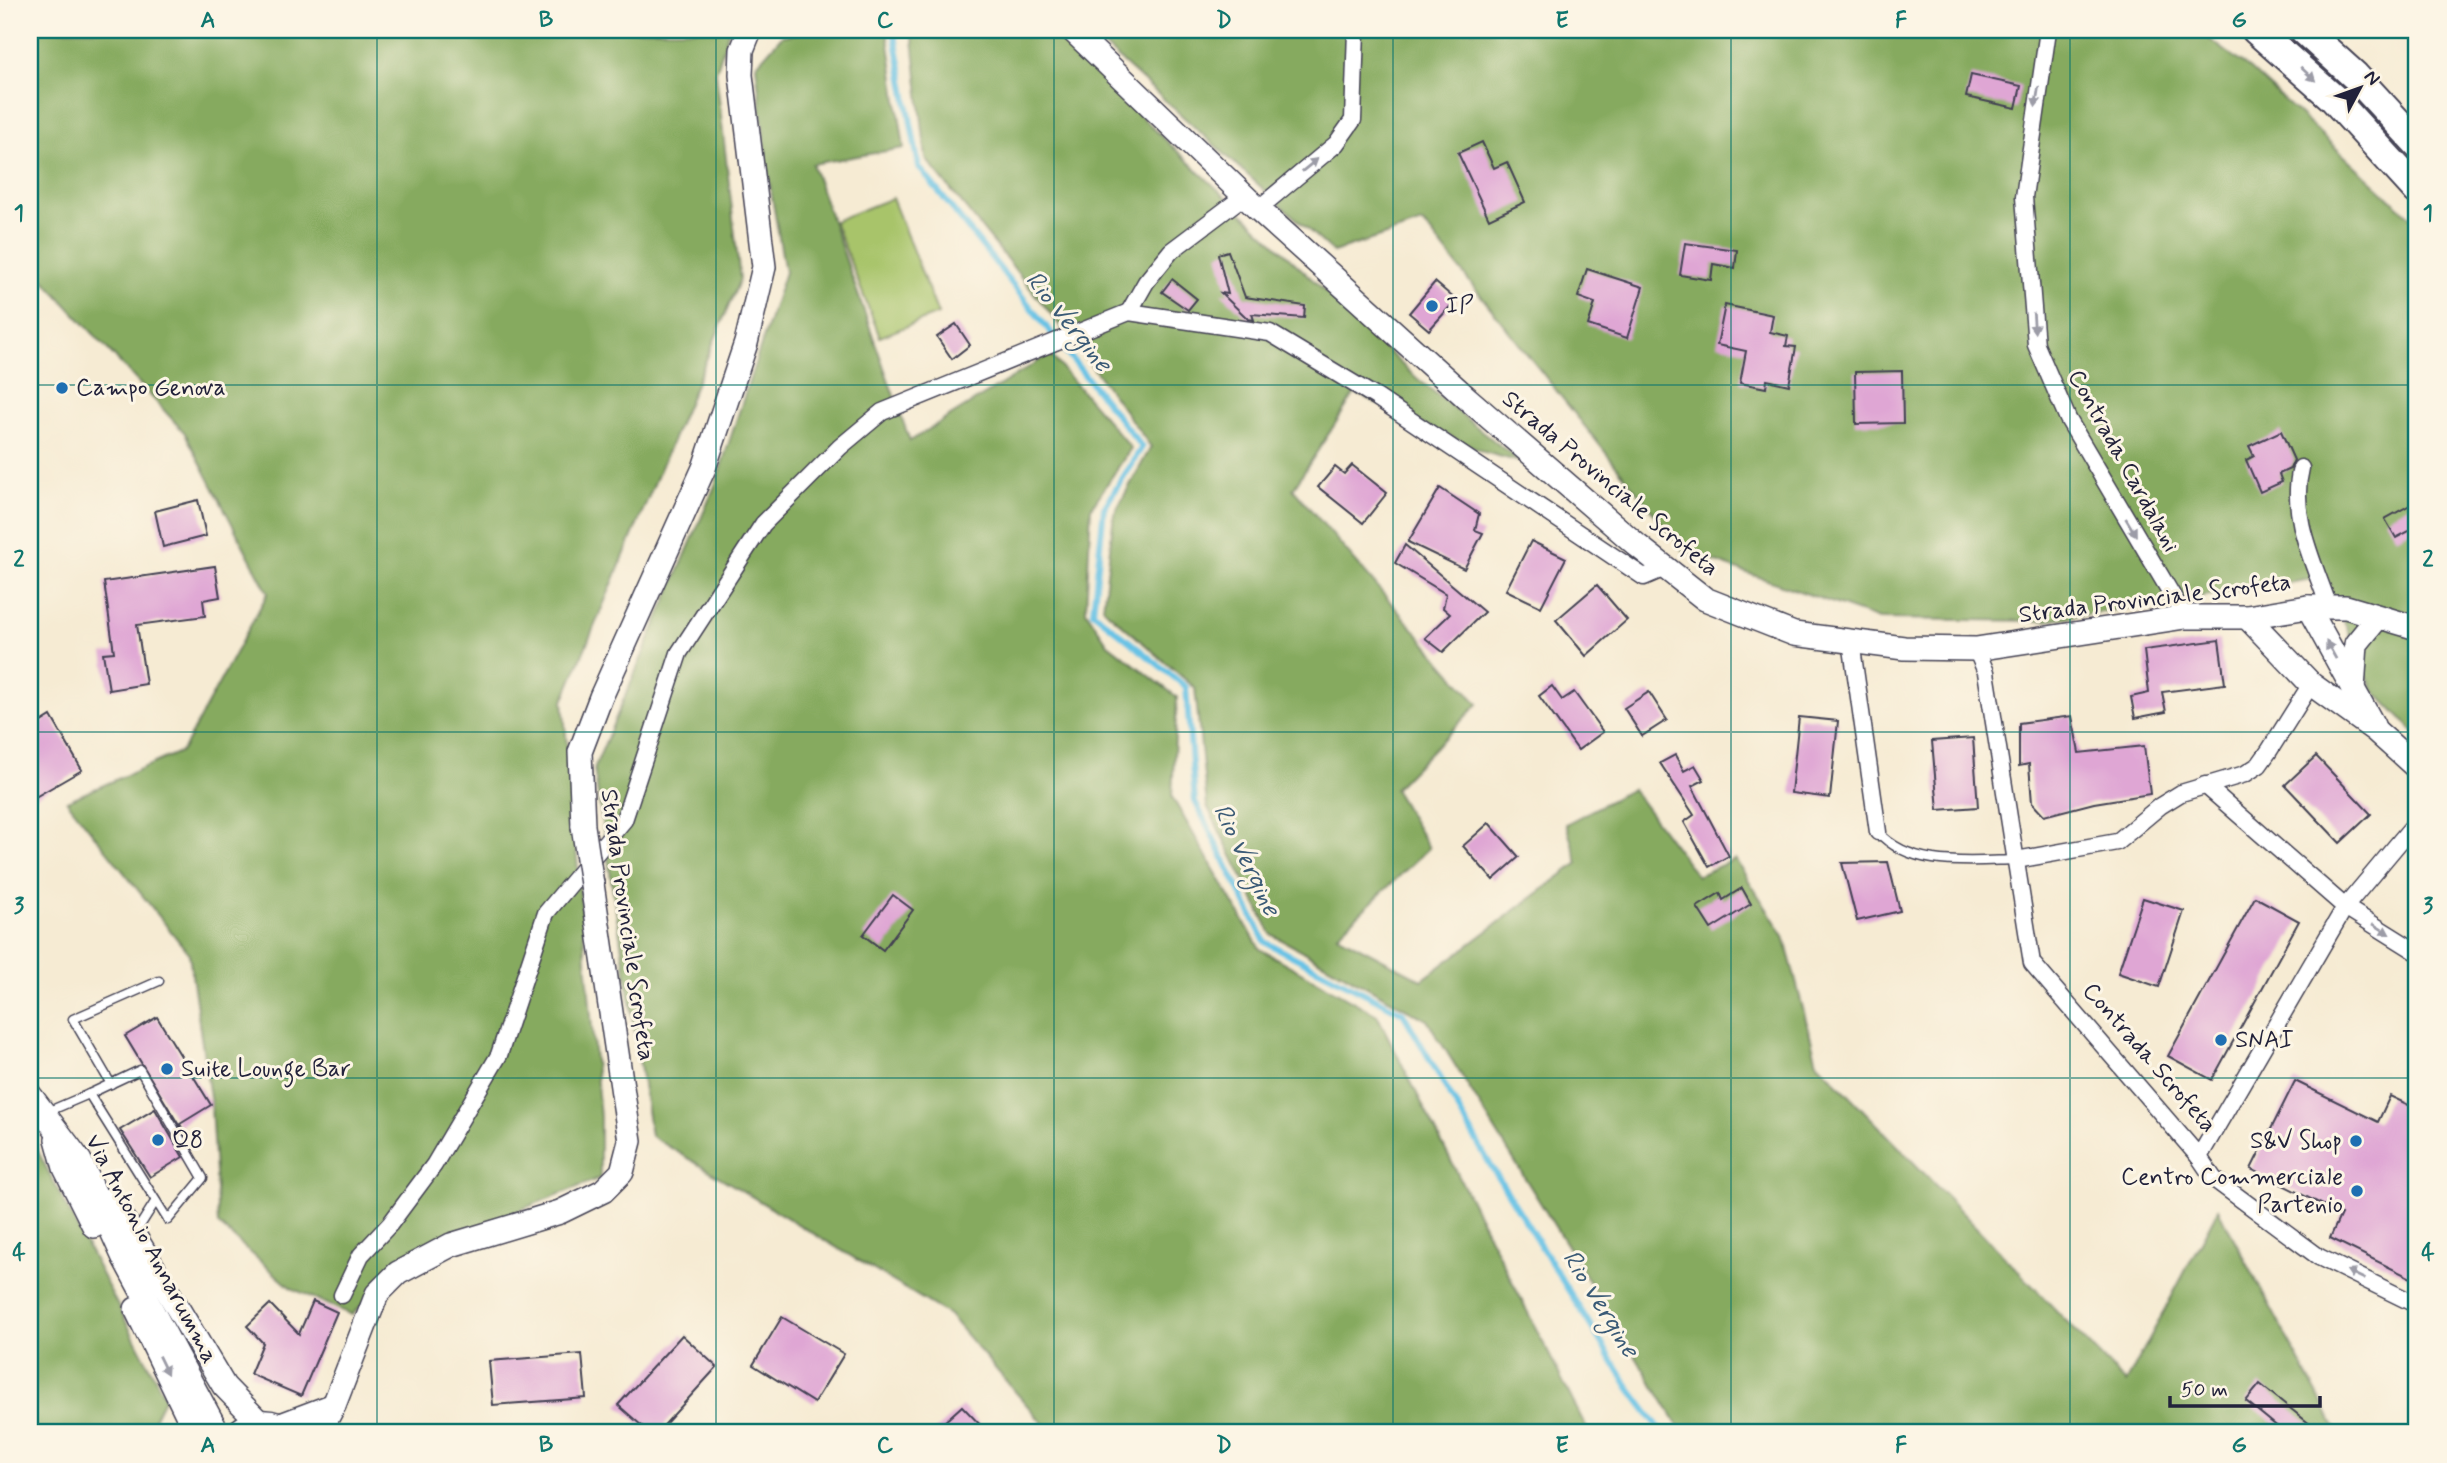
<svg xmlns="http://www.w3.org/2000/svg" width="2447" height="1463" font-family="Mynerve,sans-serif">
  <rect width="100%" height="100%" fill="#fcf5e5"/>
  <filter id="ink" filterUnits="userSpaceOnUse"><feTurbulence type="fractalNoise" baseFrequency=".0143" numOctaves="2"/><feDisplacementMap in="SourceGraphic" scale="14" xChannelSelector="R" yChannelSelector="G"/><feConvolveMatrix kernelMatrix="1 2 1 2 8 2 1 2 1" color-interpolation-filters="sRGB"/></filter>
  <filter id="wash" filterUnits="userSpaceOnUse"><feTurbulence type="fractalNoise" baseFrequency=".00686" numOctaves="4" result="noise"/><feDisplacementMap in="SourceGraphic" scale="28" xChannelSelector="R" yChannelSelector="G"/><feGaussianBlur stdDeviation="1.57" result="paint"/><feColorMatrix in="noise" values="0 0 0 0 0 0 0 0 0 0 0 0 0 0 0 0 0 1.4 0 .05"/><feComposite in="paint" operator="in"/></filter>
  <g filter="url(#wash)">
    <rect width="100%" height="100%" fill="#f6ebd3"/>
    <polygon fill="#a8c46b" stroke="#657353" stroke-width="2" points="892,198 938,314 880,337 834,221"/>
    <g fill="#86aa5f" stroke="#54664d" stroke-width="2">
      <polygon points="30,30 729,30 716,72 740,279 563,701 600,1117 600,1178 412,1253 352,1315 291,1288 218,1224 211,1105 189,954 67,801 182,751 268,593 185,433 30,265"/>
      <polygon points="816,30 887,30 904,148 812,164 910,441 1050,354 1131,448 1091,508 1086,611 1108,644 1177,697 1172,797 1260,949 1377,1015 1589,1433 1051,1433 949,1315 651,1136 594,769 714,488 785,272 769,180 756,65 782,36"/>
      <polygon points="912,30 1050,30 1413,375 1520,462 1484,452 1355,393 1293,489 1478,704 1394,789 1429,848 1337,935 1422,980 1578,863 1566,824 1632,789 1697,876 1735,859 1784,936 1817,1062 2126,1383 2218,1209 2338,1433 1683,1433 1427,1020 1271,934 1207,806 1195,688 1103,608 1114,514 1151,447 1080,350 926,159"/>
      <polygon points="1087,30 2197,30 2250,69 2417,223 2417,735 2373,690 2325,577 2045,621 1879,619 1684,551 1423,223 1333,252"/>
      <polygon points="30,1136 165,1397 147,1433 30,1433"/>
    </g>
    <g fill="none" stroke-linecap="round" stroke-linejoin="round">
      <polyline stroke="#67c2e5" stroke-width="6" points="894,30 919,167 1142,447 1104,508 1093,612 1186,687 1195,801 1265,942 1403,1013 1491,1166 1630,1389 1663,1433"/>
    </g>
    <g id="blocks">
      <g fill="#dfa6d4">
        <polygon points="1971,75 2021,86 2016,108 1966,97"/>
        <polygon points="1482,142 1494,168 1507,162 1525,202 1489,219 1458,153"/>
        <polygon points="1685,243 1737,250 1735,268 1713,264 1711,280 1680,275"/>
        <polygon points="1228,251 1245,297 1305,306 1304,318 1252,314 1254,320 1248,319 1221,293 1228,294 1218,254"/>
        <polygon points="1587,269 1643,287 1627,338 1588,325 1595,303 1578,297"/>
        <polygon points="1172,279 1197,299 1188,310 1162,292"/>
        <polygon points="1435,282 1456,300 1429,330 1409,313"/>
        <polygon points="1725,305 1773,315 1770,332 1788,336 1786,346 1796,347 1789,385 1767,380 1766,388 1740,383 1746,351 1717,345"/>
        <polygon points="956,324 970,345 952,359 937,337"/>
        <polygon points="1902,371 1903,423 1856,424 1855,372"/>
        <polygon points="2281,431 2294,460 2290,469 2279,474 2282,482 2260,492 2246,460 2254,456 2249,446"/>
        <polygon points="1352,465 1387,493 1363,523 1318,487 1335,467 1344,474"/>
        <polygon points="1440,488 1479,514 1475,530 1483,533 1464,569 1408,542"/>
        <polygon points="198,500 206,536 163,547 155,511"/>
        <polygon points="2410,505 2417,518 2417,527 2396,538 2385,519"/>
        <polygon points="1531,541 1566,558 1541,607 1506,590"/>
        <polygon points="1405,545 1484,612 1443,652 1425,638 1450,614 1443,608 1446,594 1395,563"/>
        <polygon points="215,566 220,597 203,600 205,616 137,625 146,684 109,690 103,653 114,652 104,582"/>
        <polygon points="1597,585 1627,620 1586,656 1556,620"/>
        <polygon points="2219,640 2225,684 2162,692 2166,712 2135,718 2131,697 2149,693 2144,650"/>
        <polygon points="1552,686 1562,700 1574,692 1603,732 1578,750 1539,696"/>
        <polygon points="1649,692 1667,720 1642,736 1624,708"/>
        <polygon points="51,716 82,770 30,800 30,729"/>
        <polygon points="2072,716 2079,753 2144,746 2150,794 2094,803 2044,816 2032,803 2029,764 2019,766 2019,723"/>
        <polygon points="1799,717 1838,721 1830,798 1791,793"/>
        <polygon points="1973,738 1978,807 1938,810 1932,741"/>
        <polygon points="1675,755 1684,771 1695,765 1704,780 1692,786 1729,856 1709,867 1684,822 1694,815 1660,763"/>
        <polygon points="2316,756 2371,814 2340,843 2285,785"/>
        <polygon points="1489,823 1519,857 1493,880 1463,846"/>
        <polygon points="1888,862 1900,911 1857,921 1842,863"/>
        <polygon points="1742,888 1751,904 1711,929 1697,907 1720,893 1723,900"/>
        <polygon points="893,895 913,910 883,950 863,935"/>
        <polygon points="2255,897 2299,921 2212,1080 2168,1056"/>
        <polygon points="2143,898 2184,911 2159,987 2118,973"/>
        <polygon points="157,1017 211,1105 180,1124 194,1150 125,1036"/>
        <polygon points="2295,1081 2378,1122 2390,1096 2417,1109 2417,1281 2330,1238 2341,1214 2251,1169"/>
        <polygon points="155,1109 183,1157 150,1177 120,1130"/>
        <polygon points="313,1301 337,1312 301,1396 250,1374 263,1343 247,1326 270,1304 299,1334"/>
        <polygon points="782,1317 844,1354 814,1403 753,1365"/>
        <polygon points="682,1335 717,1367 657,1433 650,1433 618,1405"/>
        <polygon points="582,1354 586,1398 493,1405 489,1361"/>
        <polygon points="2260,1384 2321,1433 2285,1433 2246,1401"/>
        <polygon points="962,1406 988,1433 932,1433"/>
      </g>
    </g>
  </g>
  <g filter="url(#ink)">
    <use href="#blocks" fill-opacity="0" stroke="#424052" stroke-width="2"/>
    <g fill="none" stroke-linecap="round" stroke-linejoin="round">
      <defs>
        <g id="lane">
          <path d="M 1878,832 C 1911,869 1971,861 2016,860"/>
          <polygon points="140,1070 203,1178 168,1220 89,1094"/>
          <polyline points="111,1084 73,1019 159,981"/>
          <polyline points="47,1112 89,1094"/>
          <polyline points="136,1232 155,1202"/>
        </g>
        <g id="street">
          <polyline points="2048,30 2024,197 2036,345 2068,419 2185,617"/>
          <polyline points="1258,209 1336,144 1353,120 1356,30"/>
          <polyline points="1129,312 1146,282 1171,251 1244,196"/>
          <path d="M 2301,468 C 2289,515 2314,563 2329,607"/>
          <polyline points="1851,641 1878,832"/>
          <polyline points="1976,649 1986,672 2032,963 2199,1157 2345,907 2417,821"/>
          <polyline points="2205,785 2345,907 2417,952"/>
          <polyline points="2016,860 2117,842 2160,806 2181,793 2245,774 2259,765 2269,751 2311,684"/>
          <polyline points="2199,1157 2214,1179 2319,1257 2417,1305"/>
          <polyline points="342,1295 361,1255 390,1224 434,1165 499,1055 546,913 624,820 679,653 763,524 840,447 882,412 1129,312 1270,333 1376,397 1644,577 1665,568"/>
        </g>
        <g id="secondary">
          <polyline points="1072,30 1258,209 1468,399 1638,546 1705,599 1794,634 1904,648 1976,649 2185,617 2247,617 2308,607 2346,607 2417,628"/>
          <polyline points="2308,607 2373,725"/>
          <polyline points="2247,617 2311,684 2376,731 2417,768"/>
          <polyline points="2353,689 2356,644 2378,617"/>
          <polyline points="583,826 580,752 601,697 704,468 746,343 764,267 741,75 742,50 750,30"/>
          <polyline points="30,1095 80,1161 124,1258 218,1433"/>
          <polyline points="57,1139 65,1168 94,1226"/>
          <polyline points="109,1200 134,1235 224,1386 258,1421"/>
          <polyline points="136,1309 196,1433"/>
          <polyline points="281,1425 334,1405"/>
          <path d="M 236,1433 C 254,1418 274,1418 292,1433"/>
          <polyline points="319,1433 334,1405 377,1294 398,1273 451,1245 560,1212 603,1191 622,1172 630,1141 592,884"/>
        </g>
        <g id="highway">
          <polyline points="2256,30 2333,98 2417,190"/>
          <polyline points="2304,30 2355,76 2417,143"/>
        </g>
      </defs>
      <use href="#lane" stroke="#424052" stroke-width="11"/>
      <use href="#street" stroke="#424052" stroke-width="19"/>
      <use href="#secondary" stroke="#424052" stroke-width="26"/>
      <use href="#highway" stroke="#424052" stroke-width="32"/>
      <use href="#lane" stroke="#fff" stroke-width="8"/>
      <use href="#street" stroke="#fff" stroke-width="16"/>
      <use href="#secondary" stroke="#fff" stroke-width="23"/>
      <use href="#highway" stroke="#fff" stroke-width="28"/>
      <defs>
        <polyline id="secondary-bridge" points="583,826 592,884"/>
      </defs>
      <use href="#secondary-bridge" stroke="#424052" stroke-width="26" stroke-linecap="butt"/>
      <use href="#secondary-bridge" stroke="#fff" stroke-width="23"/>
    </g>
    <defs><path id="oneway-solid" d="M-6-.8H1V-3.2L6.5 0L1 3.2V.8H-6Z" transform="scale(1.75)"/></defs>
    <g fill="#9c9ca7">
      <use href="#oneway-solid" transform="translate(2308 74) rotate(43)"/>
      <use href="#oneway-solid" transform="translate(2037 97) rotate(99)"/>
      <use href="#oneway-solid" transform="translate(1310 165) rotate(-39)"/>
      <use href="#oneway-solid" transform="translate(2034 323) rotate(86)"/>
      <use href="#oneway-solid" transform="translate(2131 527) rotate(59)"/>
      <use href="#oneway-solid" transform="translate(2331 650) rotate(-119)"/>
      <use href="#oneway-solid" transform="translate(2381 929) rotate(32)"/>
      <use href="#oneway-solid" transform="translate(2356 1275) rotate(-154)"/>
      <use href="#oneway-solid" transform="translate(163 1365) rotate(64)"/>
    </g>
  </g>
  <path fill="none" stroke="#0f766e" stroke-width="2" stroke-opacity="0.55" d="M 377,30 L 377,1433M 716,30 L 716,1433M 1054,30 L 1054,1433M 1393,30 L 1393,1433M 1731,30 L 1731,1433M 2070,30 L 2070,1433M 30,385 L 2417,385M 30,732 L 2417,732M 30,1078 L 2417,1078"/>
  <g fill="#1f6fb2" stroke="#fcf5e5" stroke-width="2.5">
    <circle cx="1432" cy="306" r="7"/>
    <circle cx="62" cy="388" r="7"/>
    <circle cx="2221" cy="1040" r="7"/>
    <circle cx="167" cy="1069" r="7"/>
    <circle cx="158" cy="1140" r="7"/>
    <circle cx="2356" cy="1141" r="7"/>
    <circle cx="2357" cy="1191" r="7"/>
  </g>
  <g text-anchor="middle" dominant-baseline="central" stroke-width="6" stroke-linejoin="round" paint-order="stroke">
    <g font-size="24" fill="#22223b" stroke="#fcf5e5" text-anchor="start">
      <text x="1446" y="306">IP</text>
      <text x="76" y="388">Campo Genova</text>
      <text x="2235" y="1040">SNAI</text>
      <text x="181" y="1069">Suite Lounge Bar</text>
      <text x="172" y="1140">Q8</text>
      <text x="2342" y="1141" text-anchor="end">S&amp;V Shop</text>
      <text x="2343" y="1177" text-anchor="end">Centro Commerciale<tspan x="2343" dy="28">Partenio</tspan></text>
    </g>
    <g font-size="24" fill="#22223b" stroke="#fcf5e5">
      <text transform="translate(2123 461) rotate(61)">Contrada Cardalani</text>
      <text transform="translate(1610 484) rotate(40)">Strada Provinciale Scrofeta</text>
      <text transform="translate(2155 599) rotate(-7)">Strada Provinciale Scrofeta</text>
      <text transform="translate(627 925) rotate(82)">Strada Provinciale Scrofeta</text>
      <text transform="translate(2149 1058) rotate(49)">Contrada Scrofeta</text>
      <text transform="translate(151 1249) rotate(62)">Via Antonio Annarumma</text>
    </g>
    <g font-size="26" font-style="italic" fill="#3a5a76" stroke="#fcf5e5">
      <text transform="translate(1068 322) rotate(51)">Rio Vergine</text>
      <text transform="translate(1246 860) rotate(64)">Rio Vergine</text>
      <text transform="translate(1600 1304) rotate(58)">Rio Vergine</text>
    </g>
  </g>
  <rect width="2447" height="1463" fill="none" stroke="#fcf5e5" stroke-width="77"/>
  <g transform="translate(2360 88) rotate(49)" stroke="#fcf5e5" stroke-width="5" paint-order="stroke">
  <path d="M0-5L12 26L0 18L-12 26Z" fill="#22223b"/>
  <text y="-10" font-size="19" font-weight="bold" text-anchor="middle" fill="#22223b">N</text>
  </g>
  <path d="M2170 1396v10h150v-10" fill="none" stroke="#22223b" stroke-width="3.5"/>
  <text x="2181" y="1396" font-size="21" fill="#22223b" stroke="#fcf5e5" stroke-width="5" paint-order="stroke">50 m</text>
  <rect x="38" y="38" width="2370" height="1386" fill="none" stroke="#0f766e" stroke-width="2.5"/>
  <g font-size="23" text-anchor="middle" font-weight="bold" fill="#0f766e">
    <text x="208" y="27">A</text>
    <text x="546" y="27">B</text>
    <text x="885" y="27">C</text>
    <text x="1224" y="27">D</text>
    <text x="1562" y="27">E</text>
    <text x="1901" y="27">F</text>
    <text x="2239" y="27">G</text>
    <text x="19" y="220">1</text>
    <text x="2428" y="220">1</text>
    <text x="19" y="566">2</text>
    <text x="2428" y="566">2</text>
    <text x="19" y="913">3</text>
    <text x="2428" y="913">3</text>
    <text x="19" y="1259">4</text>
    <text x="2428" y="1259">4</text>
    <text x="208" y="1452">A</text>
    <text x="546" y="1452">B</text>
    <text x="885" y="1452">C</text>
    <text x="1224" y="1452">D</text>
    <text x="1562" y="1452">E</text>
    <text x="1901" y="1452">F</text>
    <text x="2239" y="1452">G</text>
  </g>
</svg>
